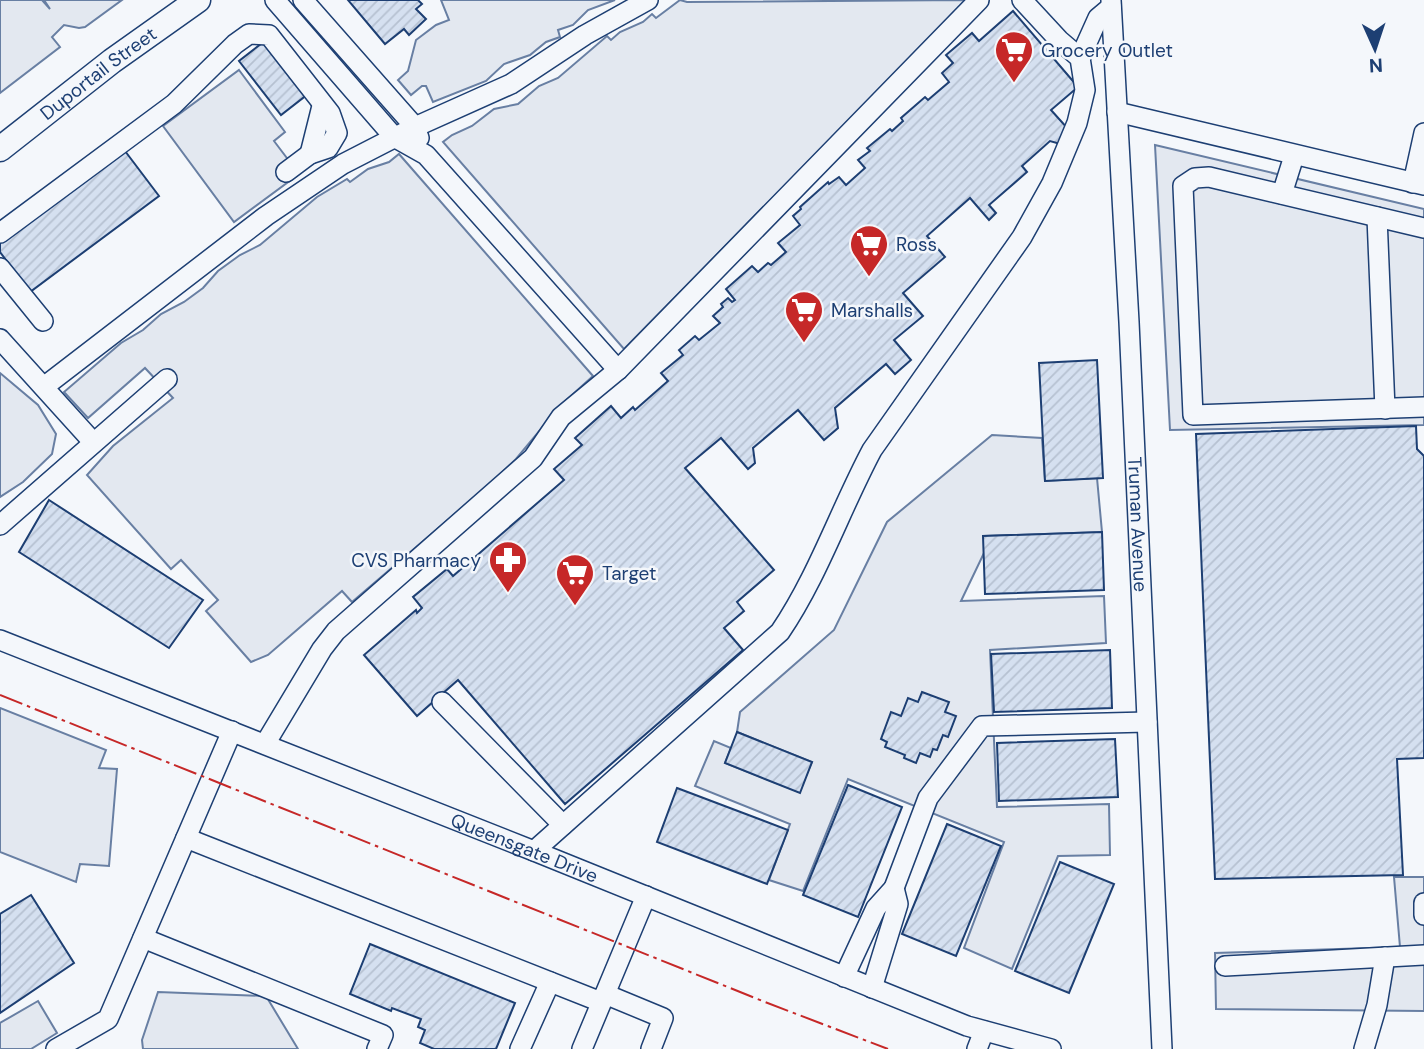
<svg xmlns="http://www.w3.org/2000/svg" width="1424" height="1049" font-family="'DM Sans',sans-serif">
  <defs>
    <pattern id="building-hatch" width="6" height="6" patternUnits="userSpaceOnUse" patternTransform="scale(1.75)"><rect width="6" height="6" fill="#d5e0f0"/><path d="M-1 1l2-2M0 6l6-6M5 7l2-2" fill="none" stroke="#b6c1d1"/></pattern>
  </defs>
  <rect width="100%" height="100%" fill="#f4f7fb"/>
  <g fill="#e3e8f0" stroke="#687fa3" stroke-width="2">
    <polygon points="0,0 42,0 50,9 44,0 122,0 85,27 79,28 64,25 52,37 60,47 0,93"/>
    <polygon points="441,0 615,0 588,10 573,25 558,30 560,37 546,42 530,55 504,64 486,81 433,102 426,86 422,86 411,95 398,80 408,71 416,40 436,25 449,20"/>
    <polygon points="680,0 687,2 967,0 624,349 443,142 452,135 472,126 494,109 518,104 539,86 558,78 607,36 611,40 620,32 643,22 652,14 656,18"/>
    <polygon points="239,70 285,132 274,141 299,174 234,222 163,126"/>
    <polygon points="1155,145 1424,209 1424,425 1170,430"/>
    <polygon points="399,154 593,376 561,405 516,459 492,482 352,602 342,591 268,655 251,662 206,611 218,600 181,560 171,569 87,475 113,446 173,398 145,368 88,418 64,392 121,343 143,330 161,314 184,302 203,288 218,271 240,255 260,245 317,197 347,179 350,182 368,169 389,162"/>
    <polygon points="0,373 38,405 56,434 52,454 23,482 0,497"/>
    <polygon points="992,435 1042,438 1045,481 1097,478 1102,532 984,536 984,553 961,601 1104,596 1106,643 990,650 997,807 1109,804 1110,855 1058,856 1012,969 964,948 1004,842 848,779 803,891 769,880 790,824 695,786 714,741 731,748 725,763 799,792 812,762 737,732 740,712 834,630 887,522"/>
    <polygon points="0,708 106,750 99,768 117,769 109,866 80,864 76,882 0,852"/>
    <polygon points="1394,877 1424,877 1424,1011 1216,1009 1215,953 1400,947"/>
    <polygon points="158,992 266,996 298,1049 143,1049 142,1040"/>
    <polygon points="38,1001 57,1033 31,1049 0,1049 0,1023"/>
  </g>
  <g fill="url(#building-hatch)" stroke="#1d3f73" stroke-width="2">
    <polygon points="348,0 418,0 422,4 416,9 426,19 409,35 404,29 385,44"/>
    <polygon points="1013,11 1078,87 1051,110 1069,130 1064,145 1050,141 1022,166 1027,172 989,205 996,213 989,220 970,198 927,236 945,257 903,293 923,316 894,340 911,360 895,374 886,364 835,408 838,428 824,440 798,410 753,448 755,463 748,469 721,438 685,468 774,570 737,602 744,611 724,628 743,650 565,804 458,680 417,716 364,655 416,610 417,613 422,608 413,597 447,569 453,576 564,480 554,469 582,445 575,438 611,406 621,418 633,407 635,410 668,381 661,373 683,355 679,350 695,336 699,340 720,323 713,316 723,307 721,304 728,298 732,302 735,300 726,289 752,266 758,272 768,263 771,265 786,252 778,243 800,225 793,216 801,209 800,207 828,182 829,184 839,177 846,185 865,168 858,160 870,151 867,148 890,129 892,131 903,121 901,118 925,97 928,100 949,82 942,73 953,63 946,55 972,33 979,41"/>
    <polygon points="266,40 308,94 281,115 239,61"/>
    <polygon points="122,147 159,196 30,292 0,252 0,238"/>
    <polygon points="1097,360 1103,478 1045,481 1039,363"/>
    <polygon points="1416,426 1417,449 1424,456 1424,758 1397,759 1403,875 1215,879 1196,434"/>
    <polygon points="49,500 203,600 169,648 19,552"/>
    <polygon points="1102,532 1104,590 985,594 983,536"/>
    <polygon points="1110,650 1112,708 994,712 991,654"/>
    <polygon points="922,692 949,702 945,712 956,716 948,737 943,735 937,750 933,749 930,757 920,753 916,763 904,758 905,755 885,747 887,742 881,739 891,712 901,716 908,698 918,702"/>
    <polygon points="737,732 812,762 800,793 725,763"/>
    <polygon points="1115,739 1118,797 999,801 997,743"/>
    <polygon points="848,785 902,807 858,917 803,895"/>
    <polygon points="677,788 788,830 767,884 657,842"/>
    <polygon points="947,824 1001,846 956,956 902,934"/>
    <polygon points="1060,862 1114,884 1069,993 1015,971"/>
    <polygon points="31,895 74,963 0,1013 0,914"/>
    <polygon points="370,944 515,1003 496,1049 434,1049 420,1043 425,1030 418,1027 421,1019 392,1008 391,1011 350,994"/>
  </g>
  <g fill="none" stroke-linecap="round" stroke-linejoin="round">
    <defs>
      <g id="minor">
        <polyline points="275,0 394,137 426,155 618,370"/>
        <polyline points="303,0 415,127 419,138"/>
        <path id="s1" d="M 1111,0 L 1129,322 L 1162,1049"/>
        <polyline points="1080,58 1098,18 1111,7"/>
        <polyline points="1117,112 1424,185"/>
        <polyline points="310,154 322,106"/>
        <polyline points="1413,183 1424,133"/>
        <polyline points="1282,194 1294,156"/>
        <polyline points="1377,217 1385,409"/>
        <polyline points="1424,228 1209,177 1195,178 1183,186 1193,415 1424,407"/>
        <polyline points="0,233 174,104 235,44 249,34 269,35 330,113 337,133 328,148 310,154 286,172"/>
        <polyline points="0,268 43,321"/>
        <polyline points="0,339 93,442"/>
        <polyline points="45,386 266,216 343,164 415,127 511,84 585,35 648,0"/>
        <polyline points="0,525 167,379"/>
        <path id="s2" d="M 0,640 L 534,851 L 967,1026 L 1051,1049"/>
        <polyline points="442,702 563,825"/>
        <polyline points="265,744 322,649 336,631 533,458 561,417 618,370 979,0"/>
        <polyline points="186,838 601,1002"/>
        <path d="M 534,851 L 780,632 C 818,576 840,510 872,450 L 1022,237 L 1052,183 L 1077,123 L 1085,90 L 1080,58 L 1059,40 L 1022,0"/>
        <polyline points="1424,903 1424,915"/>
        <polyline points="143,938 383,1035 377,1049"/>
        <polyline points="1225,966 1424,955"/>
        <polyline points="844,977 876,908 894,888 928,798 982,726 1147,722"/>
        <polyline points="872,988 898,904 894,888"/>
        <polyline points="605,994 663,1018 651,1049"/>
        <polyline points="56,1049 108,1019 232,731"/>
        <polyline points="520,1049 550,982"/>
        <polyline points="582,1049 646,896"/>
        <polyline points="977,1049 984,1031"/>
        <polyline points="1364,1049 1377,1005 1385,957"/>
      </g>
      <g id="major">
        <path id="s3" d="M 0,149 L 112,61 L 198,0"/>
      </g>
    </defs>
    <use href="#minor" stroke="#1d3f73" stroke-width="22"/>
    <use href="#major" stroke="#1d3f73" stroke-width="27"/>
    <use href="#minor" stroke="#f4f7fb" stroke-width="19"/>
    <use href="#major" stroke="#f4f7fb" stroke-width="24"/>
    <polyline stroke="#c62828" stroke-width="2" stroke-dasharray="24 5 3.5 5" stroke-linecap="butt" points="0,695 765,1002 888,1049"/>
  </g>
  <defs>
    <symbol id="supermarket-pin" viewBox="-11 -11 22 30"><path d="M0 17L-7.5 6A9.5 9.5 0 1 1 7.5 6Z" fill="#c62828" stroke="#f4f7fb"/><path d="M-6-5.5h2.5l.6 2H6L4.5 2H-2.5L-4.4-4H-6ZM-1.5 3.2a1.3 1.3 0 1 0 .1 0ZM3 3.2a1.3 1.3 0 1 0 .1 0Z" fill="#fff"/></symbol>
    <symbol id="pharmacy-pin" viewBox="-11 -11 22 30"><path d="M0 17L-7.5 6A9.5 9.5 0 1 1 7.5 6Z" fill="#c62828" stroke="#f4f7fb"/><path d="M-2-6h4v4h4v4h-4v4h-4v-4h-4v-4h4Z" fill="#fff"/></symbol>
  </defs>
  <g fill-rule="evenodd">
    <use href="#supermarket-pin" x="992" y="28" width="44" height="60"/>
    <use href="#supermarket-pin" x="847" y="222" width="44" height="60"/>
    <use href="#supermarket-pin" x="782" y="288" width="44" height="60"/>
    <use href="#pharmacy-pin" x="486" y="538" width="44" height="60"/>
    <use href="#supermarket-pin" x="553" y="551" width="44" height="60"/>
  </g>
  <g text-anchor="middle" dominant-baseline="central" stroke-width="5" stroke-linejoin="round" paint-order="stroke">
    <g font-size="19" fill="#1d3f73" stroke="#f4f7fb" text-anchor="start">
      <text x="1041" y="50">Grocery Outlet</text>
      <text x="896" y="244">Ross</text>
      <text x="831" y="310">Marshalls</text>
      <text x="481" y="560" text-anchor="end">CVS Pharmacy</text>
      <text x="602" y="573">Target</text>
    </g>
    <g font-size="19" fill="#1d3f73" stroke="#f4f7fb">
      <text stroke="none"><textPath href="#s3" startOffset="124">Duportail Street</textPath></text>
      <text stroke="none"><textPath href="#s1" startOffset="525">Truman Avenue</textPath></text>
      <text stroke="none"><textPath href="#s2" startOffset="564">Queensgate Drive</textPath></text>
    </g>
  </g>
  <g transform="translate(1375 49) rotate(177)" stroke="#f4f7fb" stroke-width="5" paint-order="stroke">
  <path d="M0-5L12 26L0 18L-12 26Z" fill="#1d3f73"/>
  <text y="-10" font-size="19" font-weight="bold" text-anchor="middle" fill="#1d3f73">N</text>
  </g>
</svg>
